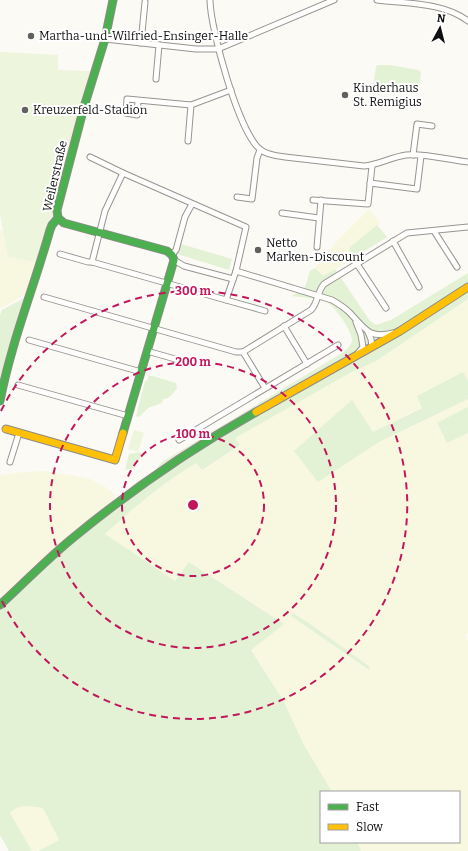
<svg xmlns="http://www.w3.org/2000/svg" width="468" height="851" font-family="Bitter,serif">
  <rect width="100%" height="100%" fill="#fcfaf4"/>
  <g fill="#f8f7e0" fill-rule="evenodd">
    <polygon points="369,209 380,223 350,247 349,253 352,259 323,276 315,268 340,238"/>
    <polygon points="3,230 8,257 41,263 29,292 10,303 0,308 0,231"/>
    <path d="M 468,299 L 468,381 L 463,372 L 417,396 L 422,407 L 373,432 L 352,401 L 318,482 L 379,442 L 468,399 L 468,407 L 437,424 L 447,443 L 468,433 L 468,633 L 465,635 L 468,641 L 468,851 L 361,851 L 357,842 L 459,842 L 459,792 L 332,792 L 304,745 L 283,700 L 251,649 L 284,624 L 190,562 L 175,582 L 105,534 L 136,505 L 196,462 L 203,470 L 240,445 L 234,438 L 348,374 L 376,361 ZM 291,616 L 313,626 L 369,667 L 368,670 Z"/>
    <polygon points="43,471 71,475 90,479 105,487 112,492 116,498 88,519 0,599 0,475 24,472"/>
    <polygon points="21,806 30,806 43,808 59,840 38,851 32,851 10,813 14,808"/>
  </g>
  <g fill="#e3f1d4">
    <polygon points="377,65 390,65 418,70 421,72 419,90 414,93 373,87 376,67"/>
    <polygon points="377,225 387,237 352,259 349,253 350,247"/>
    <polygon points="181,244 232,259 229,270 177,254"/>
    <path d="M 315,268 L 323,276 L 335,269 L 370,321 L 376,325 L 391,320 L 468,273 L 468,299 L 376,361 L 348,374 L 235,438 L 240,445 L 202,470 L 196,463 C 162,484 134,507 105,534 L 175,581 L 189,562 L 284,624 L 251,650 L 283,700 L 304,745 L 332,792 L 321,792 L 321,842 L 357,842 L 361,851 L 38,851 L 59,840 L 43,808 C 31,806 19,803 10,813 L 32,851 L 9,851 L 0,835 L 0,599 L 88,519 L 155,470 L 162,462 L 342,353 C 346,350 351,346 352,341 C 353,332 335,307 327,302 C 321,299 300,297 292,296 L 305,287 L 310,271 Z"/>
    <polygon points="26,297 0,381 0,383 0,315 2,310"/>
    <polygon points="463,372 468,381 468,399 379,442 318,482 294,451 352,400 373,432 422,408 417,396"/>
    <path d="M 149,375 L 176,383 L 177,388 C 173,393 170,399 163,399 L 162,403 L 148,408 L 139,417 L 136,416 L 145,381 L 147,381 Z"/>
    <polygon points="468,407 468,433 447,443 437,423"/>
    <polygon points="141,452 142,455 134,468 125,470 129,454"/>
    <polygon points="293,613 313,626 370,667 369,670 291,616"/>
  </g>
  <g fill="#edf5dd">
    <polygon points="0,52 58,55 58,70 90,71 53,212 53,215 58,218 41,263 8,257 0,214"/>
    <polygon points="134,430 144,433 138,452 128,449"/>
  </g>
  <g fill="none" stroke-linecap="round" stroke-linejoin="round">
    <defs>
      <g id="street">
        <path d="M 210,0 C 210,27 239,135 261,150 C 267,155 277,156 285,157 L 364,166 C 379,165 391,157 406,155 C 424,153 450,160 468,162"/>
        <path d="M 377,0 C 407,4 443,2 468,21"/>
        <polyline points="105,39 196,49 218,49 334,0"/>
        <polyline points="141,43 145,2"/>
        <polyline points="156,79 159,45"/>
        <polyline points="138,101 137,115 126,113 127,99 191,105 231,90"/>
        <polyline points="188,141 191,105"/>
        <polyline points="413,155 417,124 432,126"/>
        <polyline points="370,183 417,189 421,156"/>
        <polyline points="237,197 252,199 257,158 260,150"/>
        <polyline points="313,200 368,204 372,166"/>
        <polyline points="282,213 319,218"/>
        <polyline points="434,231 457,267"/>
        <polyline points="393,241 419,287"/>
        <polyline points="317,247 321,200"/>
        <polyline points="60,254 88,262 92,262 226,300 236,271 246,227 123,173 90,157"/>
        <polyline points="172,255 176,250 185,217 192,204"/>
        <polyline points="174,260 184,266 233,279"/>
        <polyline points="92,262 105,211 123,173"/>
        <polyline points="357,264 386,308"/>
        <path d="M 236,271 L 332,300 C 339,304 345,308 350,313 C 365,329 369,339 393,333"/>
        <polyline points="44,297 236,352 243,352"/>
        <polyline points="226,300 265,311"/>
        <polyline points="356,322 361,335 363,347 358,353"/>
        <polyline points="284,326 307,364"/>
        <polyline points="368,332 371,339 372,347"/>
        <polyline points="29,340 141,372"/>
        <polyline points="147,351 182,361"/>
        <path d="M 243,352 L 311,310 C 318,303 317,292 324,284 L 407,233 L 468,227"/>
        <polyline points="243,352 265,388"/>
        <polyline points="18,385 128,416"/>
        <polyline points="179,440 338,345"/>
        <polyline points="10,462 19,433"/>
      </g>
      <g id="fast">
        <polyline points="58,218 64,223 167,251 172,255 174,260 123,433"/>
        <path d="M 0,401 C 11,343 34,287 50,230 L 52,225 L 58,218 L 57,210 L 84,107 L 105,39 L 113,0"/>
        <path d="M 0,605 C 24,583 48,558 74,537 C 130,491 192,448 256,412"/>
      </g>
      <g id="slow">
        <polyline points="256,412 400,331 468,287"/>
        <polyline points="6,429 115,460 123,433"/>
      </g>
    </defs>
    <use href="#street" stroke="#969592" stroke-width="7"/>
    <use href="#fast" stroke="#8c8b89" stroke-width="9"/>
    <use href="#slow" stroke="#8c8b89" stroke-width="9"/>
    <use href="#street" stroke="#fffefd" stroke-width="5"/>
    <use href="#fast" stroke="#4caf50" stroke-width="7"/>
    <use href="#slow" stroke="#ffc107" stroke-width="7"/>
  </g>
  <g fill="none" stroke="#c2185b" stroke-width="2" stroke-dasharray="7 5">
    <circle cx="193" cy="505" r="71"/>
    <circle cx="193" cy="505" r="143"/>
    <path d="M1 411A214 214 0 1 1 1 599"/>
  </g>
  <g fill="#62615f" stroke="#fff" stroke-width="1.5">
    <circle cx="31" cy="36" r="4"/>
    <circle cx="345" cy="95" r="4"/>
    <circle cx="25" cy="110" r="4"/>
    <circle cx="258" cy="250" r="4"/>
  </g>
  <g text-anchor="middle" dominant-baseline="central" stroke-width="4" stroke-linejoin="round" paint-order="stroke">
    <g font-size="12" fill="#0f0f0f" stroke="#fff" text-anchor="start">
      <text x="39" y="36">Martha-und-Wilfried-Ensinger-Halle</text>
      <text x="353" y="88">Kinderhaus<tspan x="353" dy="14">St. Remigius</tspan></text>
      <text x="33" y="110">Kreuzerfeld-Stadion</text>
      <text x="266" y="243">Netto<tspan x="266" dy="14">Marken-Discount</tspan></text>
    </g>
    <g font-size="12" fill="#0f0f0f" stroke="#fff">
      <text transform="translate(55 176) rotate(-77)">Weilerstraße</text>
    </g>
  </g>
  <circle cx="193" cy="505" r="6" fill="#c2185b" stroke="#fff" stroke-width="2"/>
  <g font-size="12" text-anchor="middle" font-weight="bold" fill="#c2185b" stroke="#fff" stroke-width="4" stroke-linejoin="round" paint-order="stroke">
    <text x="193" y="295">300 m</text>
    <text x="193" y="366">200 m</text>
    <text x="193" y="438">100 m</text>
  </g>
  <rect x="320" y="791" width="140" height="52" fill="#ffffff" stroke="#9f9f9f"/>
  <rect x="328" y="804" width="20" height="6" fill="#4caf50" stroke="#9f9f9f"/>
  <text x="356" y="811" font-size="12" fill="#0f0f0f">Fast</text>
  <rect x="328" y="824" width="20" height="6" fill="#ffc107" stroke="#9f9f9f"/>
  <text x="356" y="831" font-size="12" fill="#0f0f0f">Slow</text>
  <g transform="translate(440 28) rotate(7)" stroke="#ffffff" stroke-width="3" paint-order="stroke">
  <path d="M0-3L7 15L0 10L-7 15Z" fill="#0f0f0f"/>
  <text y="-6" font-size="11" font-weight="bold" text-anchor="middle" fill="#0f0f0f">N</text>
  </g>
</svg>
